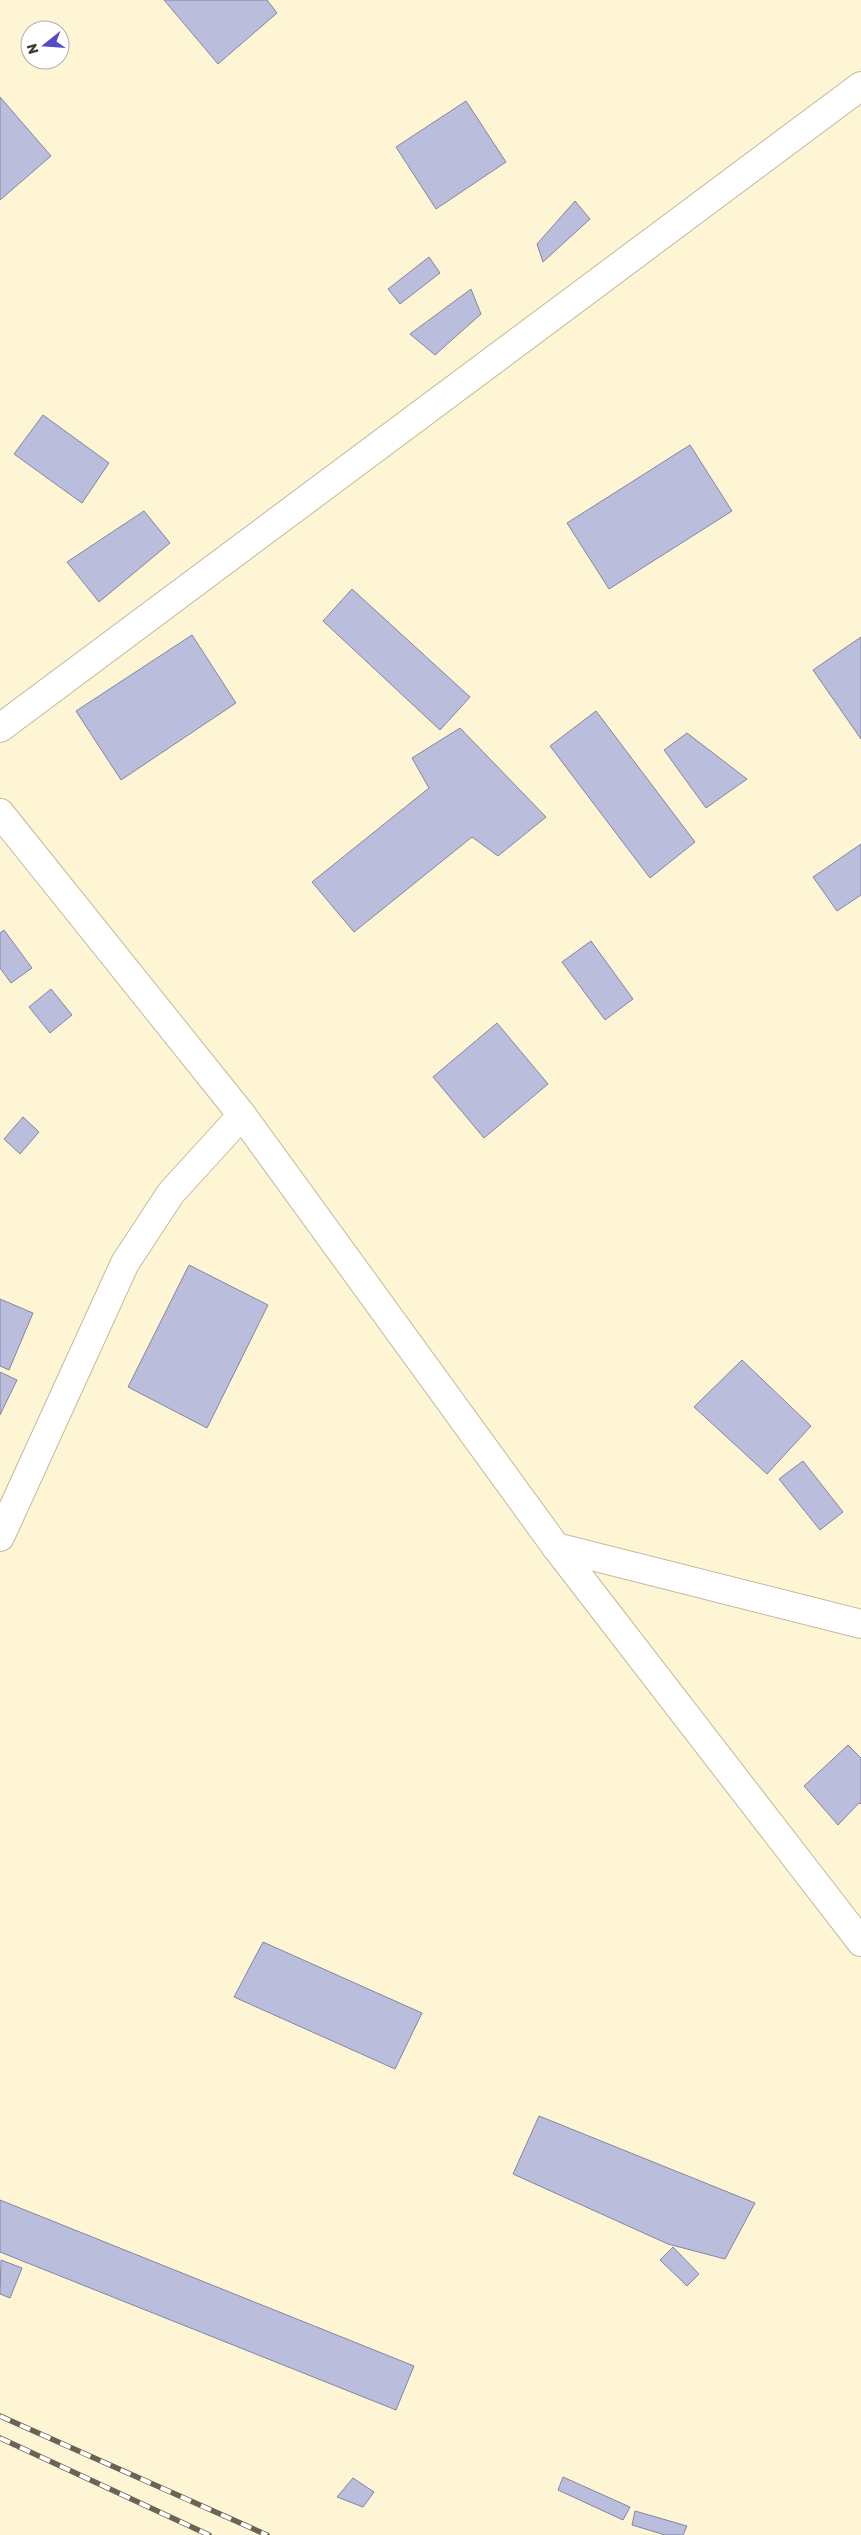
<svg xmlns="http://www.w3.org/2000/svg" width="861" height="2535" font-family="Rubik,sans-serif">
  <rect width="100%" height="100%" fill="#fdf5d4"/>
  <g fill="#babddc" stroke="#8386a3">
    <polygon points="164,0 267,0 277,13 218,64"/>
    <polygon points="0,97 51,156 0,200"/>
    <polygon points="466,101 506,162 436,209 396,147"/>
    <polygon points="575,201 590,219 543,262 537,244"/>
    <polygon points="429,257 440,273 400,304 388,289"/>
    <polygon points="471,289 481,314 435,355 410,334"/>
    <polygon points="43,415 109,463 82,503 14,454"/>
    <polygon points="690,445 732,511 609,589 567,523"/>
    <polygon points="144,511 170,543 99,602 67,562"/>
    <polygon points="352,589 470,697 440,730 323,621"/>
    <polygon points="192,635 236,703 121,780 76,711"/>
    <polygon points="861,637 861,739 813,670"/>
    <polygon points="596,711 695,842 650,878 550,746"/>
    <polygon points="460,728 546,817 498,856 472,837 354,932 312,882 429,788 412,758"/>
    <polygon points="687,733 747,779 706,808 664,750"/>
    <polygon points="861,844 861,895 837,911 813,877"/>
    <polygon points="4,930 32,968 11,983 0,968 0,933"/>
    <polygon points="591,941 633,999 605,1020 562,962"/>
    <polygon points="51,989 72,1015 50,1033 29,1007"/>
    <polygon points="497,1023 548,1084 484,1138 433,1077"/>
    <polygon points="23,1117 39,1132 20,1154 4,1139"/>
    <polygon points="189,1265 268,1305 207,1428 128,1387"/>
    <polygon points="0,1299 33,1313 9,1370 0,1366"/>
    <polygon points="742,1360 811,1426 767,1474 694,1407"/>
    <polygon points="0,1372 17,1380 0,1415"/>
    <polygon points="803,1461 843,1512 820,1530 779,1479"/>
    <polygon points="848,1745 861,1758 861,1804 859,1803 838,1825 804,1786"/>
    <polygon points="263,1942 422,2013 395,2069 234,1997"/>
    <polygon points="539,2116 755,2203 725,2259 668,2244 513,2174"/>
    <polygon points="0,2200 414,2366 396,2410 0,2252"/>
    <polygon points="673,2247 699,2274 687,2286 660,2260"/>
    <polygon points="1,2260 22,2268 10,2298 0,2294"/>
    <polygon points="563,2477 630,2507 623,2520 558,2490"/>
    <polygon points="353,2478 374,2492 363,2507 337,2497"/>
    <polygon points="635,2511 687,2526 683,2535 665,2535 632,2525"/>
  </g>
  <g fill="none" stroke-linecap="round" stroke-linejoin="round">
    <defs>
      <g id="minor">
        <polyline points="0,728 861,86"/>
        <polyline points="0,813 242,1115 556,1547 861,1942"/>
        <polyline points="0,1537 125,1263 171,1193 242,1115"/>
        <polyline points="556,1547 861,1624"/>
      </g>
    </defs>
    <use href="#minor" stroke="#c2ba9b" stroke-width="30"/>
    <use href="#minor" stroke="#fff" stroke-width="28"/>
    <defs>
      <g id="rail">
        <polyline points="0,2416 267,2535"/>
        <polyline points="0,2438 209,2535"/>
      </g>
    </defs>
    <use href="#rail" stroke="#696554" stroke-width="5.5"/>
    <use href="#rail" stroke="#fff" stroke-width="4" stroke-dasharray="11" stroke-linecap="butt"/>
  </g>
  <g transform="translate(45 45) rotate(253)"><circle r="24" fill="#ffffff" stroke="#b2b1ac"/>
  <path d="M0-4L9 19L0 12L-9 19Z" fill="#544cc3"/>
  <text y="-8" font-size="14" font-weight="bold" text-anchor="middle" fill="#3f3c2f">N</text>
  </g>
</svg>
